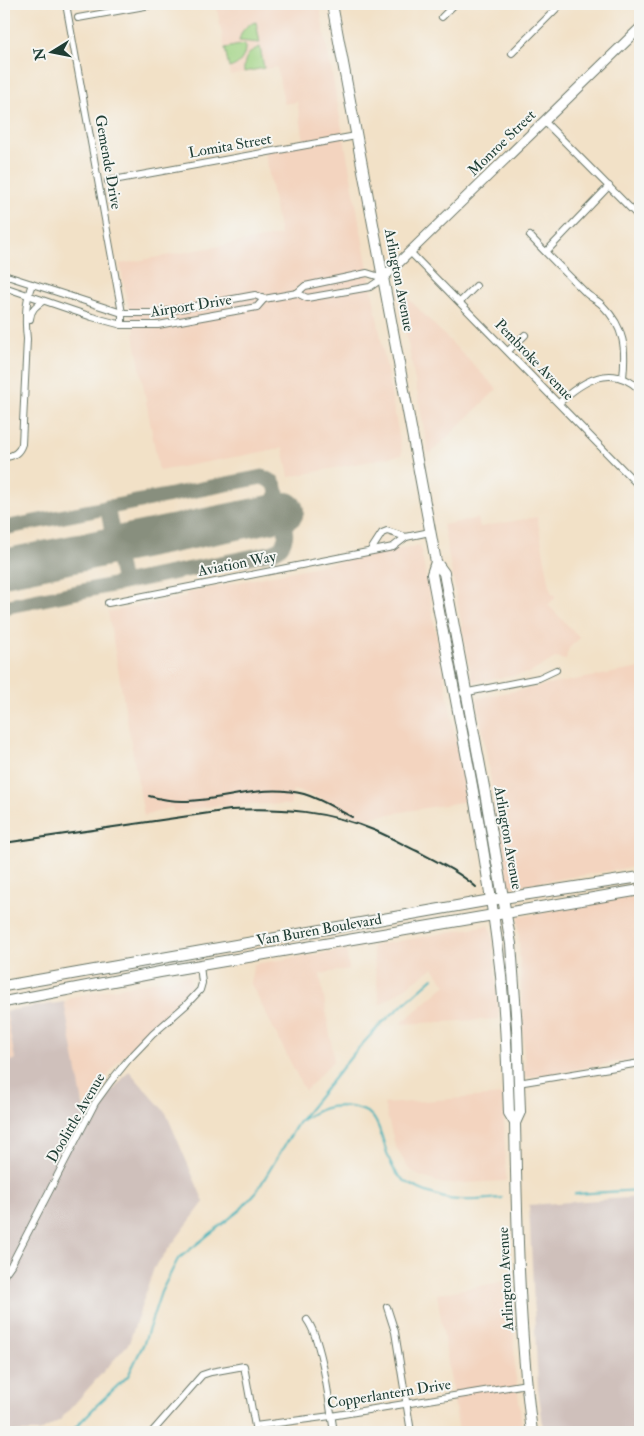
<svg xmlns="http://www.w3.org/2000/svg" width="644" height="1436" font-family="'IM FELL Double Pica',serif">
  <rect width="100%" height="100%" fill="#f6f6f2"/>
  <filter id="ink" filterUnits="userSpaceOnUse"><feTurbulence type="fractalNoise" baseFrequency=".02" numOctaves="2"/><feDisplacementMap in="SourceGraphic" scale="10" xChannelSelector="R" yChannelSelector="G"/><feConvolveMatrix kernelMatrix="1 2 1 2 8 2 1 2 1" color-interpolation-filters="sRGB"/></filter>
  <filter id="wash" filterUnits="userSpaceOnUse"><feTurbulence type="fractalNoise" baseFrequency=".0096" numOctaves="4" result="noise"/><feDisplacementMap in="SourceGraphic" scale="20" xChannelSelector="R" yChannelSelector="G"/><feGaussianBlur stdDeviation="1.12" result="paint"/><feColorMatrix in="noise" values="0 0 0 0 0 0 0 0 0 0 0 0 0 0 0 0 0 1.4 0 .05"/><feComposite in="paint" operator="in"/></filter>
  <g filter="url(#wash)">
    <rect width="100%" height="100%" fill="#f2e1c7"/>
    <g fill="#f3d4bf">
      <polygon points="216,4 319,4 402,452 401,455 289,477 283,448 159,471 134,335 135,331 128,306 120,264 280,235 264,147 304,140 297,102 284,104 277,67 230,75"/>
      <polygon points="400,290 497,389 429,455 398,291"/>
      <polygon points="537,517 551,592 556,597 548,605 580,638 569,648 567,653 566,660 555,658 530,673 473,682 472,681 443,525 478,518 480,527"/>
      <polygon points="420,545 467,801 360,819 326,801 309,794 293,790 290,805 251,804 221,807 220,805 174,812 172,807 144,816 108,612 186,597 186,593"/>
      <polygon points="640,668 640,866 509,887 477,698"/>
      <polygon points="640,895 640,1058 525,1078 518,917"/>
      <polygon points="489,925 492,935 499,1019 400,1024 446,985 433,968 380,1005 372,946"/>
      <polygon points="346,950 349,969 320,974 334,1060 305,1091 250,982 254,964"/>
      <polygon points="189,975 191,986 116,1064 86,1106 76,1088 64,1002 75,996"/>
      <polygon points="6,1011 15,1059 4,1064 4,1012"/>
      <polygon points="503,1095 506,1181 444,1184 419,1176 408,1168 395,1145 384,1104"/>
      <polygon points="511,1280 515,1371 523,1432 459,1432 437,1294"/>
    </g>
    <g fill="#cfc0bb">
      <polygon points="64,1002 88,1131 105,1100 129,1071 166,1113 204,1202 154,1268 129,1343 60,1420 39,1432 4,1432 4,1064 15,1059 6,1011"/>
      <polygon points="640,1197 640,1432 544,1432 538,1388 529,1205"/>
    </g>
    <g fill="#a0d384" stroke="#60885c">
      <path d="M 256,22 L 260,43 L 239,41 C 241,31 246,24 256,22 Z"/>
      <path d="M 245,44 C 246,55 241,65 229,68 L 225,48 Z"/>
      <path d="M 260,47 L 264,68 L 244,72 C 243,60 248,51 260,47 Z"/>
    </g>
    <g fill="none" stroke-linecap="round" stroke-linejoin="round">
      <g stroke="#3fb0b8" stroke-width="2">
        <path d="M 300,1121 C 318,1110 327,1104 350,1107 C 357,1108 365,1110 371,1115 C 384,1128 384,1161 400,1177 C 412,1188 433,1195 449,1199 C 465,1202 485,1199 502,1198"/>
        <polyline points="575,1194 640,1190"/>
        <polyline points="71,1432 98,1404 128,1376 144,1343 161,1292 178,1259 240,1210 257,1191 298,1123 355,1052 381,1024 433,978"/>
      </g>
      <g stroke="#888f7e" stroke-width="15">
        <polyline points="107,507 123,583"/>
        <path d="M 4,528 L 262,477 L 273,482 C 282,495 273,504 264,515 C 269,517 275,518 279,521 C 291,531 285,546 274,552 L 4,607"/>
      </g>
      <polyline stroke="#888f7e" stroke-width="38" points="4,568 285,511"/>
    </g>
  </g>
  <g filter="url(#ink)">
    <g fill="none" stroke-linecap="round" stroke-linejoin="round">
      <defs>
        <g id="street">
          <polyline points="66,4 122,313 122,325"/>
          <polyline points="442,17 455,4"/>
          <polyline points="78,18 156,4"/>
          <polyline points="512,53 561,4"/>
          <polyline points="544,121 640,218"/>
          <polyline points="108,181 356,136"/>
          <path d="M 530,236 C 548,255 566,273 585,292 C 590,298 598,300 603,306 C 625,328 626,349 623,378"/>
          <polyline points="410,252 640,487"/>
          <polyline points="546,252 609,186"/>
          <polyline points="4,275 122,313 157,313 255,295 264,299 297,293 305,286 367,273 383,278"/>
          <polyline points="4,287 92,317 122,325 158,325 257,307 264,299"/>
          <polyline points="297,293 307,298 370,287 383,278"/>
          <polyline points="460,302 476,286"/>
          <path d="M 30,319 C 31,309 36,306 43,301"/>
          <polyline points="508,351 525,335"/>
          <path d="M 559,403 C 582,381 612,362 640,390"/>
          <path d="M 4,457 C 13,457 19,453 22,444 L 27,339 C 25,321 25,301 32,284"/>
          <polyline points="371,550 382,533 387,531 406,537 430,532"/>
          <polyline points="108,603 393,547 406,537"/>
          <polyline points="463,693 539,678 556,670"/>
          <polyline points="518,1083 640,1063"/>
          <polyline points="4,1275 11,1265 95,1103 111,1081 128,1060 153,1034 186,1005 200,990 202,983 200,965"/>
          <polyline points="387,1307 395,1332 411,1432"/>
          <path d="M 307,1320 C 323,1342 329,1404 334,1432"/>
          <polyline points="255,1426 331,1416 527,1384"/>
          <polyline points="152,1432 202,1375 211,1372 244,1366 256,1432"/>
        </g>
        <polyline id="secondary" points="383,278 640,28"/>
        <g id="primary">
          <path d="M 332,4 L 436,562 L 444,573 L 484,787 L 511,944 L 517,1028 L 520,1112 L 515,1123 C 517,1226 519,1330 532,1432"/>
          <path d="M 436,562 L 432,574 C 455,699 482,824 498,950 C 505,1004 507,1058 509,1113 L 515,1123"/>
          <polyline points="4,986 491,900 640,877"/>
          <polyline points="4,1002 160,972 640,890"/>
        </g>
      </defs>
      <use href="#street" stroke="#697667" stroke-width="8"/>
      <use href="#secondary" stroke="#697667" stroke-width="11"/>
      <use href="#primary" stroke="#697667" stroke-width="12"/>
      <use href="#street" stroke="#fff" stroke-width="6"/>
      <use href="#secondary" stroke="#fff" stroke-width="9"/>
      <use href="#primary" stroke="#fff" stroke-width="10"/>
      <g stroke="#1f3d34" stroke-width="2">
        <path d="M 149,796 C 160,799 171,801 183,801 C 224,801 263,783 304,794 C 321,799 336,809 352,817"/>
        <path d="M 4,843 L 230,810 C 281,807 329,811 376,831 C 390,837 404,845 417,851 C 438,862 459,872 476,887"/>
      </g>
    </g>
  </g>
  <g text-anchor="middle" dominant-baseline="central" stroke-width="4" stroke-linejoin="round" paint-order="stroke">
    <g font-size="15" fill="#1f3d34" stroke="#f6f6f2">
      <text transform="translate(502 143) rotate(-44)">Monroe Street</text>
      <text transform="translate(230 146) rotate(-10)">Lomita Street</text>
      <text transform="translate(108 162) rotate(80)">Gemende Drive</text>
      <text transform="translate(399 280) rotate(79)">Arlington Avenue</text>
      <text transform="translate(191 306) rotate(-9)">Airport Drive</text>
      <text transform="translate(534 360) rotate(46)">Pembroke Avenue</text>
      <text transform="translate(237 564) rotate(-11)">Aviation Way</text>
      <text transform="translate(508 838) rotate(80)">Arlington Avenue</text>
      <text transform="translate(319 930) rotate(-10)">Van Buren Boulevard</text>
      <text transform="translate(76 1118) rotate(-60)">Doolittle Avenue</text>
      <text transform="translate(506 1279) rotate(-93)">Arlington Avenue</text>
      <text transform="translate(389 1394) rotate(-9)">Copperlantern Drive</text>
    </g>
  </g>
  <rect width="644" height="1436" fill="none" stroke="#f6f6f2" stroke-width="20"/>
  <g transform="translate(52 52) rotate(260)" stroke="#f6f6f2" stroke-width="4" paint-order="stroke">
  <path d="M0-4L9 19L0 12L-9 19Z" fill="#1f3d34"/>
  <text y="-8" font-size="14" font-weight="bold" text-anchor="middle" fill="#1f3d34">N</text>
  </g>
</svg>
